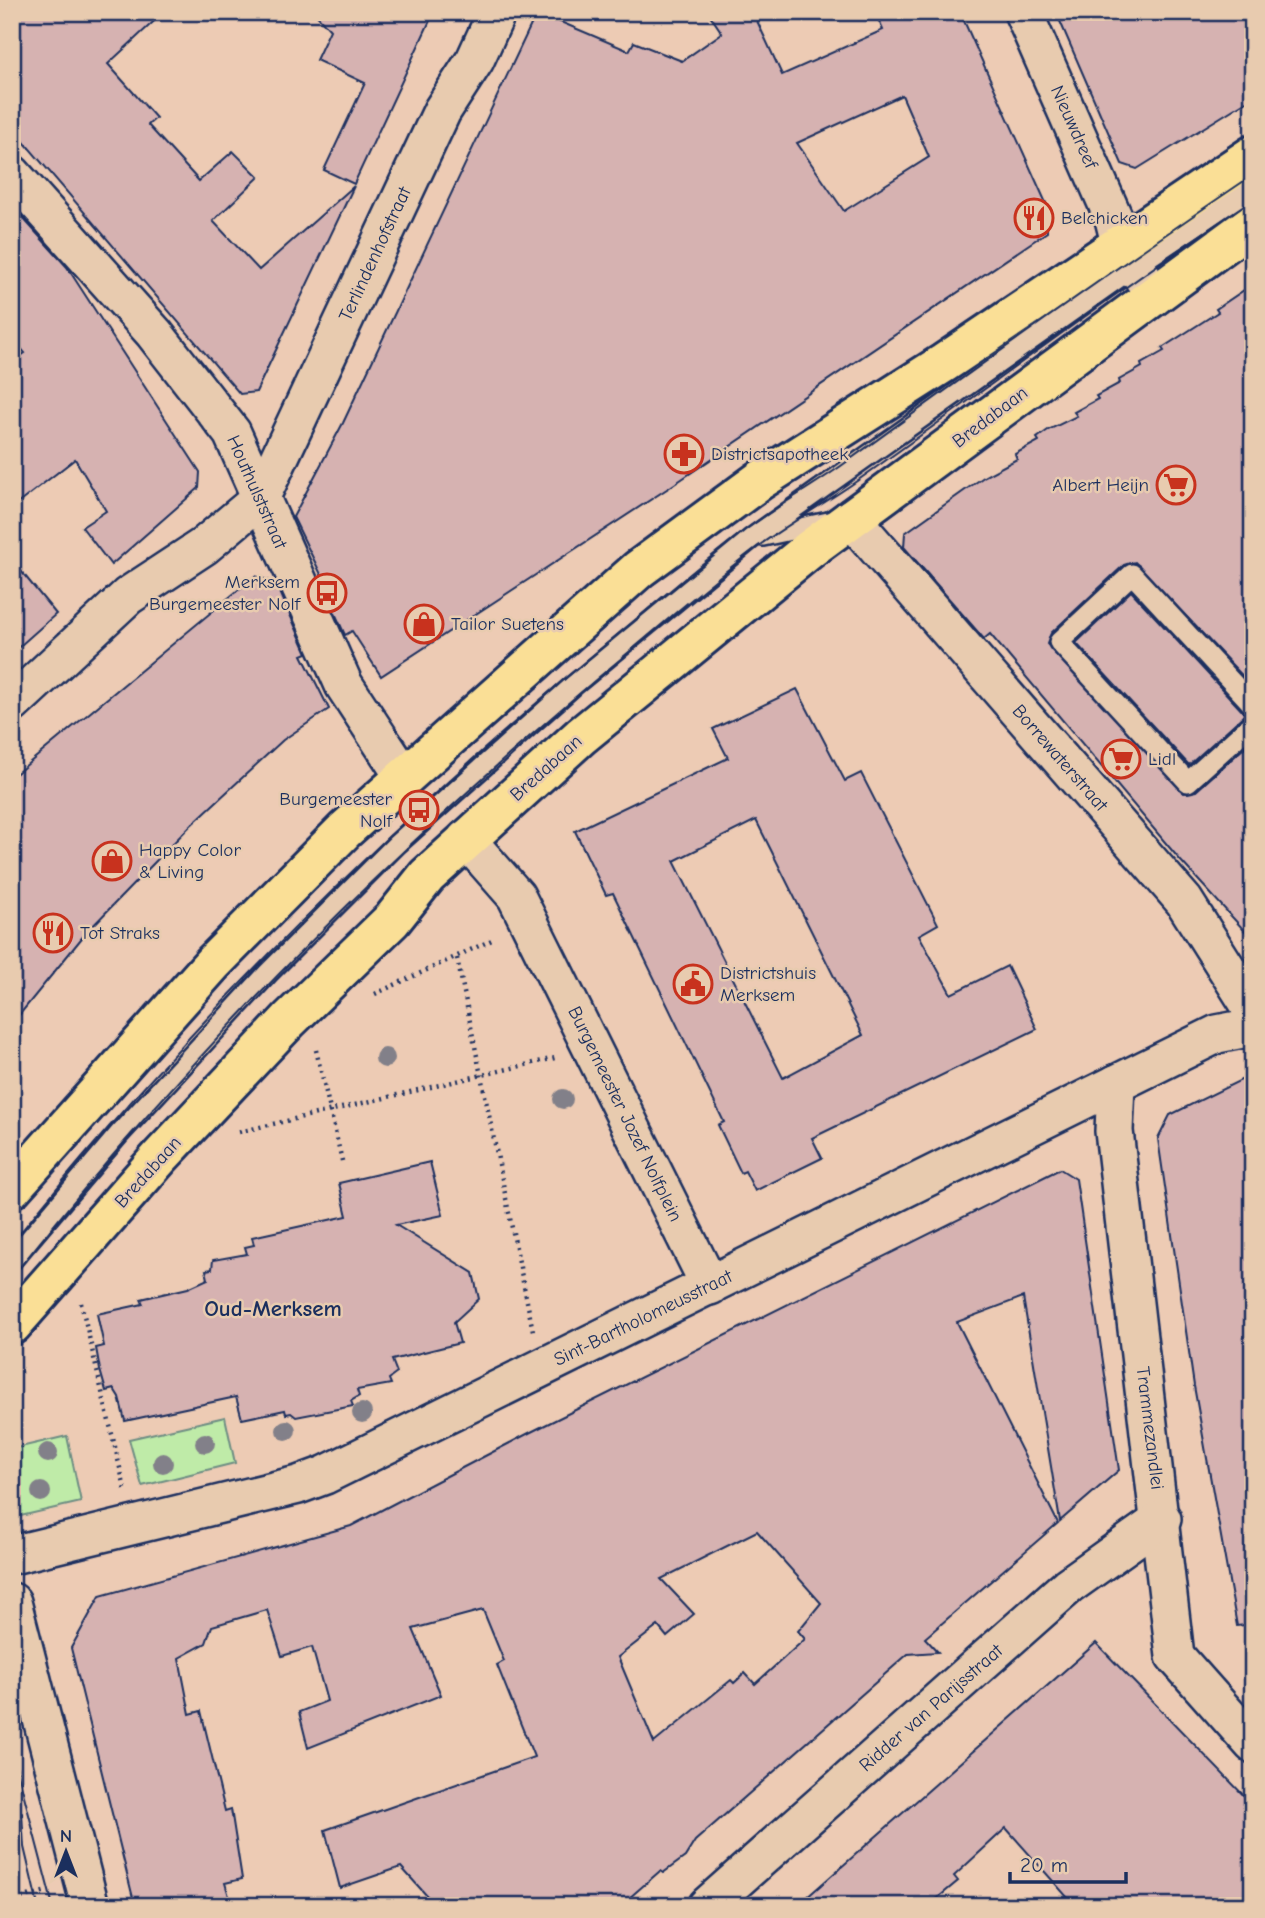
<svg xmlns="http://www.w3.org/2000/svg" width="1265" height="1918" font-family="'Comic Neue',sans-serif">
  <rect width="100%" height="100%" fill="#edcbb4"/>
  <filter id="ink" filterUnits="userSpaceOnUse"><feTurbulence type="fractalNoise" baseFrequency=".0143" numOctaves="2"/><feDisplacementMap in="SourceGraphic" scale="14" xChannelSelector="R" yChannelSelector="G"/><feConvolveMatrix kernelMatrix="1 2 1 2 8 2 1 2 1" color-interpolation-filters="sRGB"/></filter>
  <g filter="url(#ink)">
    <g fill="#bfeba8" stroke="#6d8d83" stroke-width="2">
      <polygon points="225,1417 235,1463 142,1486 129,1439"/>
      <polygon points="67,1436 81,1502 12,1518 12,1449"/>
    </g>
    <g fill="#d6b2b1" stroke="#1b2f5e" stroke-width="2" fill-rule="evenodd">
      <polygon points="12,12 164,12 108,64 156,118 148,125 199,181 233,151 259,177 213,221 259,270 354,186 256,392 240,394 12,128"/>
      <polygon points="314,12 434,12 354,184 324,170 365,83 316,60 330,30"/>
      <path d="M 537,12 L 629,51 L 634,42 L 682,61 L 722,33 L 708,12 L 753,12 L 782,75 L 883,30 L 875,12 L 960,12 L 1046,203 L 1047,232 L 673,485 L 381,676 L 352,631 L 345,635 L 329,600 L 334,601 L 293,517 L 343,423 ZM 902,95 L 929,157 L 844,211 L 797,143 Z"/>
      <polygon points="1056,12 1253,12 1253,97 1137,169 1122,164"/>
      <polygon points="12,206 67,267 200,472 199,488 111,565 82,527 106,511 75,459 12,508 12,362 25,353 12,338"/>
      <polygon points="1253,284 1253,687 1135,562 1124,565 1051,633 1047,644 1184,793 1196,791 1253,740 1253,940 1180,860 990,634 984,639 904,547 905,533 985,476 1017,459 1015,454 1039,441 1037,438 1048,430 1077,416 1074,412 1098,399 1096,396 1120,383 1119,380 1142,367 1141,364 1164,351 1162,348 1218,312 1216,309"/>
      <polygon points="12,560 56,614 12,653"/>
      <polygon points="255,576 276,583 307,653 302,655 329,709 283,740 189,827 85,934 12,1024 12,777"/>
      <polygon points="1131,591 1245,714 1189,765 1076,643"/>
      <path d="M 797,689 L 845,781 L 861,773 L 938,924 L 919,935 L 951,994 L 1007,966 L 1037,1029 L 812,1138 L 822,1158 L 755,1191 L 745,1171 L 741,1173 L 718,1125 L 724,1122 L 613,893 L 606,895 L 575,831 L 728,758 L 713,729 ZM 756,820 L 863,1035 L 783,1078 L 674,861 Z"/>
      <polygon points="1253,1074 1253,1624 1237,1626 1194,1386 1158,1139 1170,1115"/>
      <polygon points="430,1162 443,1215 396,1225 473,1273 479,1299 454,1322 460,1343 392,1360 397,1373 389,1379 391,1384 357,1390 359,1396 351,1401 353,1406 296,1417 291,1413 286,1414 285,1410 242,1419 236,1397 125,1421 119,1397 114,1389 106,1391 100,1370 96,1348 104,1346 97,1314 143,1304 141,1299 188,1288 208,1279 206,1270 212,1269 213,1260 247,1254 245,1247 254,1245 252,1237 347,1216 339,1183"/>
      <path d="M 1060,1169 L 1076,1179 L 1119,1470 L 1060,1521 L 1023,1297 L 957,1322 L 1058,1523 L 925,1638 L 938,1652 L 908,1654 L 695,1841 L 685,1857 L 663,1873 L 660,1871 L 620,1906 L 436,1906 L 401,1867 L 340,1888 L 325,1830 L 534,1757 L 497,1665 L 504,1661 L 483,1610 L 413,1629 L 441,1695 L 308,1748 L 299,1712 L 327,1701 L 312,1647 L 282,1656 L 267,1610 L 212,1626 L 206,1643 L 179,1658 L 190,1714 L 201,1711 L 225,1811 L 231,1809 L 242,1879 L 225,1883 L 232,1906 L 135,1906 L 71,1648 L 100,1596 L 351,1526 L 529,1433 ZM 757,1531 L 821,1603 L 798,1631 L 805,1639 L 755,1684 L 745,1673 L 734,1683 L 731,1680 L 654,1743 L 618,1657 L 658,1626 L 667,1637 L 694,1614 L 661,1579 Z"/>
      <polygon points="1096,1643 1253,1805 1253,1906 1075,1906 1006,1828 954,1876 958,1881 928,1906 797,1906"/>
    </g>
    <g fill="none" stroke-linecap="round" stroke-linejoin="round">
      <defs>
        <g id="lane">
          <polyline points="763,536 833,521"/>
          <polyline points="1253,705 1132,574 1059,642 1188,782 1253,723"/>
          <polyline points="12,1260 120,1133 268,973 397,844 574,685 752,538 1135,266 1253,187"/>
        </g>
        <g id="street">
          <polyline points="1023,12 1114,219 1120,243 1155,296"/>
          <polyline points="12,174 154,333 232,433 344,685 403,775"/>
          <polyline points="851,518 1184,901 1253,1010"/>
          <polyline points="12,704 128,596 204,546 260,499 442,111 475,60 497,12"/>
          <polyline points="466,839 516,896 710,1286"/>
          <polyline points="1116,1084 1114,1131 1175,1656 1253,1744"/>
          <polyline points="12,1555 298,1485 325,1475 1217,1034 1253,1027"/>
          <polyline points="12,1602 90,1906"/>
          <polyline points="707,1906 1068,1586 1162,1519"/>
        </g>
        <g id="primary">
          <polyline points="12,1188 213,963 345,830 639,569 759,481 944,363 1253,155"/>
          <polyline points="12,1325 160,1157 289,1020 392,920 427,876 581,736 810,549 1253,223"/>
        </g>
      </defs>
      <use href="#lane" stroke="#1b2f5e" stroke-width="24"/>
      <use href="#street" stroke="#1b2f5e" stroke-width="42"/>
      <use href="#primary" stroke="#1b2f5e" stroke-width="44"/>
      <g stroke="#1b2f5e" stroke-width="4.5" stroke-dasharray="2 5" stroke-linecap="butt">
        <polyline points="457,958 533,1331"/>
        <polyline points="375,994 494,939"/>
        <polyline points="316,1050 343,1165"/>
        <polyline points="239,1132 555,1058"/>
        <polyline points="81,1303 125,1489"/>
        <polyline points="12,1884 16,1899 47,1891"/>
      </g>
      <use href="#lane" stroke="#e8cbaf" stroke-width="19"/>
      <use href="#street" stroke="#e8cbaf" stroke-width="37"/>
      <use href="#primary" stroke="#fadf96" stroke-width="38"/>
      <g stroke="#1b2f5e" stroke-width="2">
        <path d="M 12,1243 C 188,1023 400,814 617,635 C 660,600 701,563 745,530 C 776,507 810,488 841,466 C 977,367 1113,269 1253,175"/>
        <path d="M 12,1277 C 194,1048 404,838 629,652 C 671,617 713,580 757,547 C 788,524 822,505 854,483 C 987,389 1117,290 1253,199"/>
        <polyline points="12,1750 53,1906"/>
        <polyline points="22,1813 24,1847 38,1906"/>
      </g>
    </g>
    <g fill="#828089">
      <circle cx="385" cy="1058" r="10"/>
      <circle cx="563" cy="1099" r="10"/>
      <circle cx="362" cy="1413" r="10"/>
      <circle cx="286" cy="1430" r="10"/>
      <circle cx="205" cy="1443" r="10"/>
      <circle cx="48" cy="1453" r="10"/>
      <circle cx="163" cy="1463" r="10"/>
      <circle cx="41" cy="1492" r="10"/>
    </g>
  </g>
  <defs>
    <symbol id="restaurant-ring" viewBox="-11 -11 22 22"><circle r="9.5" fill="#e8cbaf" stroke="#c8321e" stroke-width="1.5"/><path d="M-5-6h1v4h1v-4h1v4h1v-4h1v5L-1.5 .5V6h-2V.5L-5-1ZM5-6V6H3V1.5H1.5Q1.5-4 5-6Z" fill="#c8321e"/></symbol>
    <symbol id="pharmacy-ring" viewBox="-11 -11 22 22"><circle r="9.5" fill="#e8cbaf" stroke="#c8321e" stroke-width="1.5"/><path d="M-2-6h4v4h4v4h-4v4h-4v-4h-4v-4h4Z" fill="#c8321e"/></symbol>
    <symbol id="supermarket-ring" viewBox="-11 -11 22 22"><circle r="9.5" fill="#e8cbaf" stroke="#c8321e" stroke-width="1.5"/><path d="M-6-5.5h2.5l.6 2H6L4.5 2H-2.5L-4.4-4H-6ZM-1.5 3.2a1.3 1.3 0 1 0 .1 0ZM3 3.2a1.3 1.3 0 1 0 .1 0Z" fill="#c8321e"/></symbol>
    <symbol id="bus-ring" viewBox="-11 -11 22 22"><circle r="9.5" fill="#e8cbaf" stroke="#c8321e" stroke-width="1.5"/><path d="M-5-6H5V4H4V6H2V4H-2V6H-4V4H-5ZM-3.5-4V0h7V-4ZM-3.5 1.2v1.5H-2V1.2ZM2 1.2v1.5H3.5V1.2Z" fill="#c8321e"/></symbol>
    <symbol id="shop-ring" viewBox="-11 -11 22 22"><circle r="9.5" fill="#e8cbaf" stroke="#c8321e" stroke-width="1.5"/><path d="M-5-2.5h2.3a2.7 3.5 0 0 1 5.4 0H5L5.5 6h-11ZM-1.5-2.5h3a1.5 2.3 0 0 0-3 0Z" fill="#c8321e"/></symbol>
    <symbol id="civic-ring" viewBox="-11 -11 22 22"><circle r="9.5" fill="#e8cbaf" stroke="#c8321e" stroke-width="1.5"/><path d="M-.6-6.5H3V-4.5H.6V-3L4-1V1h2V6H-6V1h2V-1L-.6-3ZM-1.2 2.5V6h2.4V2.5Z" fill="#c8321e"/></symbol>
  </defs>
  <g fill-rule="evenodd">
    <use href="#restaurant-ring" x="1012" y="196" width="44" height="44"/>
    <use href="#pharmacy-ring" x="662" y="432" width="44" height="44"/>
    <use href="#supermarket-ring" x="1154" y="463" width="44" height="44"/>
    <use href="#bus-ring" x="305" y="571" width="44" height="44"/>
    <use href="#shop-ring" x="402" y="602" width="44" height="44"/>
    <use href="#supermarket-ring" x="1099" y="737" width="44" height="44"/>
    <use href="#bus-ring" x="397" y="788" width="44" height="44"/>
    <use href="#shop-ring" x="90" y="839" width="44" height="44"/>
    <use href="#restaurant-ring" x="31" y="911" width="44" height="44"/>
    <use href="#civic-ring" x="671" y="962" width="44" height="44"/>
  </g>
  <g text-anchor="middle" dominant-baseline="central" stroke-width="5" stroke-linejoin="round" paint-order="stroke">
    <g font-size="19" fill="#1b2f5e" stroke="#e8cbaf">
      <text transform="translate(1074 127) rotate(66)">Nieuwdreef</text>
      <text transform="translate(375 254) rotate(-65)">Terlindenhofstraat</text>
      <text transform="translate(990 417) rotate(-37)">Bredabaan</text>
      <text transform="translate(257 492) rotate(66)">Houthulststraat</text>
      <text transform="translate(1060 758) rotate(49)">Borrewaterstraat</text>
      <text transform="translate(546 768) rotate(-42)">Bredabaan</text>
      <text transform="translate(625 1114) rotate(64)">Burgemeester Jozef Nolfplein</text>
      <text transform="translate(148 1172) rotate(-48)">Bredabaan</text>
      <text transform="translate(643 1318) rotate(-26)">Sint-Bartholomeusstraat</text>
      <text transform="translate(1150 1428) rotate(83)">Trammezandlei</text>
      <text transform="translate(931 1708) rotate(-41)">Ridder van Parijsstraat</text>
    </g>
    <g font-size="19" fill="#1b2f5e" stroke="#e8cbaf" text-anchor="start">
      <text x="1061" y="218">Belchicken</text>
      <text x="711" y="454">Districtsapotheek</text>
      <text x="1149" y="485" text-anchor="end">Albert Heijn</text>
      <text x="300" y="582" text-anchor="end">Merksem<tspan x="300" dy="22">Burgemeester Nolf</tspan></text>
      <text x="451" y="624">Tailor Suetens</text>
      <text x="1148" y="759">Lidl</text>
      <text x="392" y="799" text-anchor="end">Burgemeester<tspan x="392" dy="22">Nolf</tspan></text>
      <text x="139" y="850">Happy Color<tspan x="139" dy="22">&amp; Living</tspan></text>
      <text x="80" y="933">Tot Straks</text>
      <text x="720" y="973">Districtshuis<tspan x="720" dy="22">Merksem</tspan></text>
    </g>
    <g font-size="23" font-weight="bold" fill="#1b2f5e" stroke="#e8cbaf">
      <text x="273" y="1308">Oud-Merksem</text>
    </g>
  </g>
  <rect width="1265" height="1918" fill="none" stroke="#e8cbaf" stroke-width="42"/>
  <rect x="21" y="21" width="1223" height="1876" fill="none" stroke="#1b2f5e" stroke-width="2.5" filter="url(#ink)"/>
  <g transform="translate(66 1852)" stroke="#e8cbaf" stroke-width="5" paint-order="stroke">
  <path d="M0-5L12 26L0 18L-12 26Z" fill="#1b2f5e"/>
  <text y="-10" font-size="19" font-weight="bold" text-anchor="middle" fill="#1b2f5e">N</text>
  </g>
  <path d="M1010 1872v10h116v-10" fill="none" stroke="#1b2f5e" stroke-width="3.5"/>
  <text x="1020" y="1872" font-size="21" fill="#1b2f5e" stroke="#e8cbaf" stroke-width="5" paint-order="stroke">20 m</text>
</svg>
